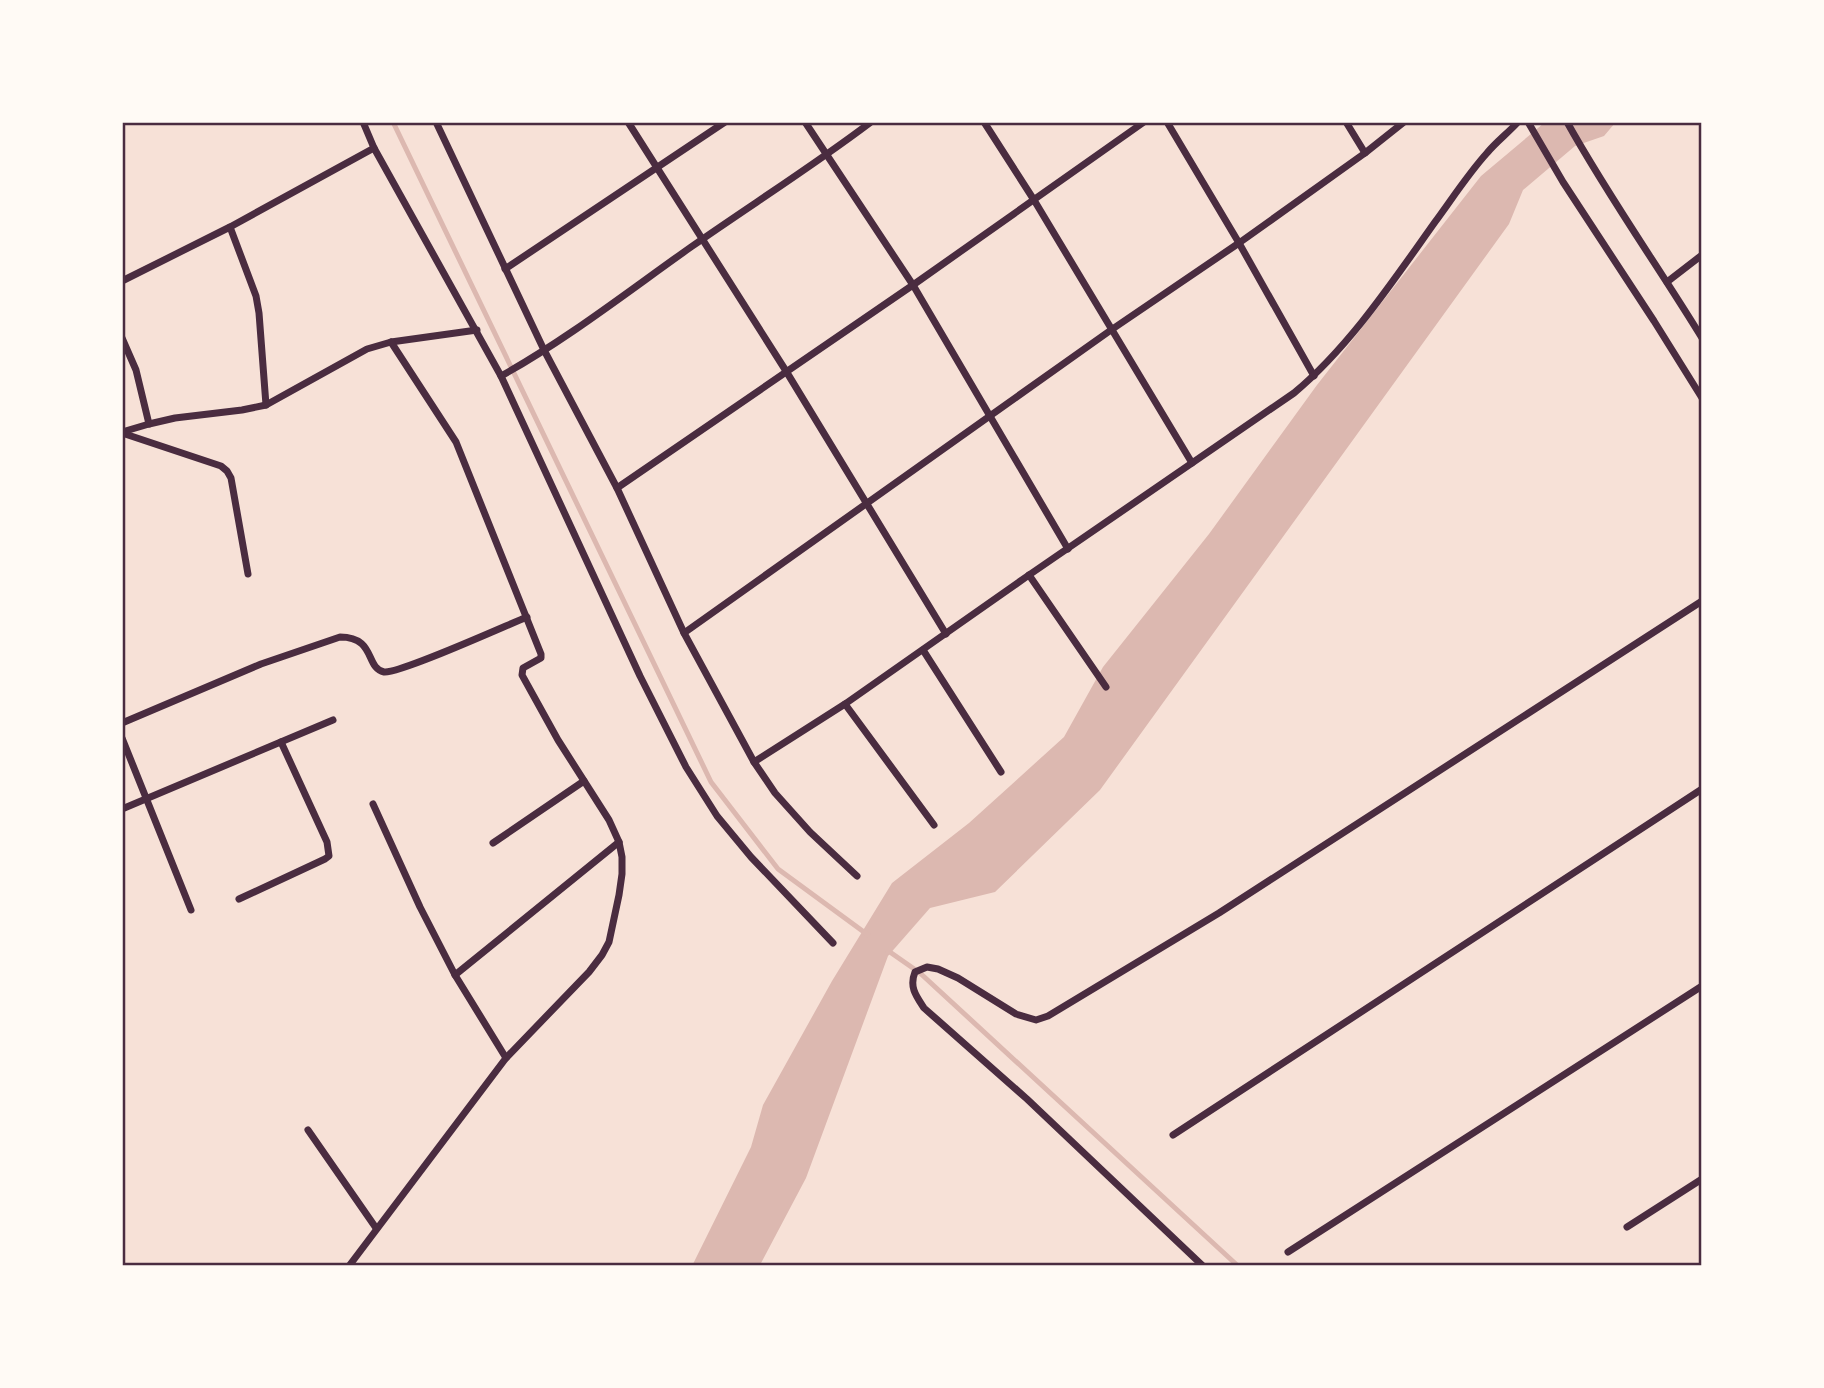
<svg xmlns="http://www.w3.org/2000/svg" width="1824" height="1388" font-family="'Space Grotesk',sans-serif">
  <rect width="100%" height="100%" fill="#f7e1d7"/>
  <polygon fill="#dcb8b0" points="1544,123 1615,123 1604,136 1575,146 1523,190 1509,224 1100,790 995,892 930,908 888,956 806,1178 760,1265 692,1266 751,1147 763,1105 832,981 892,883 969,823 1064,737 1103,667 1209,534 1317,385 1481,176"/>
  <g fill="none" stroke-linecap="round" stroke-linejoin="round">
    <g stroke="#dcb8b0" stroke-width="5">
      <polyline points="393,122 711,782 778,869 868,935"/>
      <polyline points="887,950 920,973 1238,1266"/>
    </g>
    <g stroke="#4a2c40" stroke-width="7">
      <polyline points="363,122 374,148 501,376 640,676 686,767 717,816 751,857 833,943"/>
      <polyline points="436,122 544,350 617,488 684,633 754,762 775,793 810,832 857,876"/>
      <polyline points="628,122 786,371 946,634"/>
      <polyline points="805,122 913,285 1068,549"/>
      <polyline points="984,122 1034,200 1192,463"/>
      <polyline points="1167,122 1239,243 1314,376"/>
      <polyline points="1346,122 1365,153"/>
      <polyline points="1528,122 1563,182 1654,321 1702,398"/>
      <path d="M 1567,122 C 1608,196 1658,266 1702,338"/>
      <polyline points="230,227 256,296 259,313 266,405"/>
      <polyline points="505,269 725,122"/>
      <polyline points="122,281 230,227 374,148"/>
      <polyline points="1667,282 1702,255"/>
      <polyline points="122,338 136,370 149,424"/>
      <path d="M 501,376 C 566,340 630,290 691,247 C 751,205 813,166 871,122"/>
      <polyline points="122,432 149,424 175,418 242,410 266,405 367,349 391,342 477,330"/>
      <polyline points="122,433 221,466 227,471 231,478 248,574"/>
      <polyline points="617,488 913,285 1144,122"/>
      <polyline points="1029,575 1106,687"/>
      <polyline points="684,633 1111,330 1239,243 1365,153 1404,122"/>
      <polyline points="923,650 1001,772"/>
      <polyline points="845,704 934,825"/>
      <path d="M 122,723 L 261,664 L 340,637 C 376,637 365,668 384,672 C 399,674 505,626 527,617"/>
      <polyline points="122,738 191,910"/>
      <path d="M 754,762 L 845,704 L 1029,575 L 1294,393 C 1350,346 1393,281 1435,222 C 1452,199 1468,174 1487,153 C 1496,142 1508,133 1518,122"/>
      <polyline points="373,804 420,907 455,975 506,1058"/>
      <polyline points="122,809 333,720"/>
      <polyline points="493,843 584,781"/>
      <polyline points="239,899 325,859 329,856 327,842 281,742"/>
      <polyline points="455,975 619,842"/>
      <polyline points="308,1130 376,1228"/>
      <polyline points="1173,1135 1702,789"/>
      <polyline points="1627,1227 1702,1179"/>
      <polyline points="1288,1252 1702,986"/>
      <polyline points="349,1266 506,1058 589,972 602,955 609,942 619,895 622,874 622,857 619,842 609,820 558,740 522,675 523,668 541,658 541,654 456,442 391,342"/>
      <path d="M 1203,1266 L 1027,1099 L 924,1008 C 916,996 909,987 915,972 L 927,967 L 938,969 L 958,978 L 1016,1014 L 1036,1020 L 1048,1016 L 1219,913 L 1702,601"/>
    </g>
  </g>
  <rect width="1824" height="1388" fill="none" stroke="#fffaf5" stroke-width="248"/>
  <rect x="124" y="124" width="1576" height="1140" fill="none" stroke="#4a2c40" stroke-width="2.5"/>
</svg>
